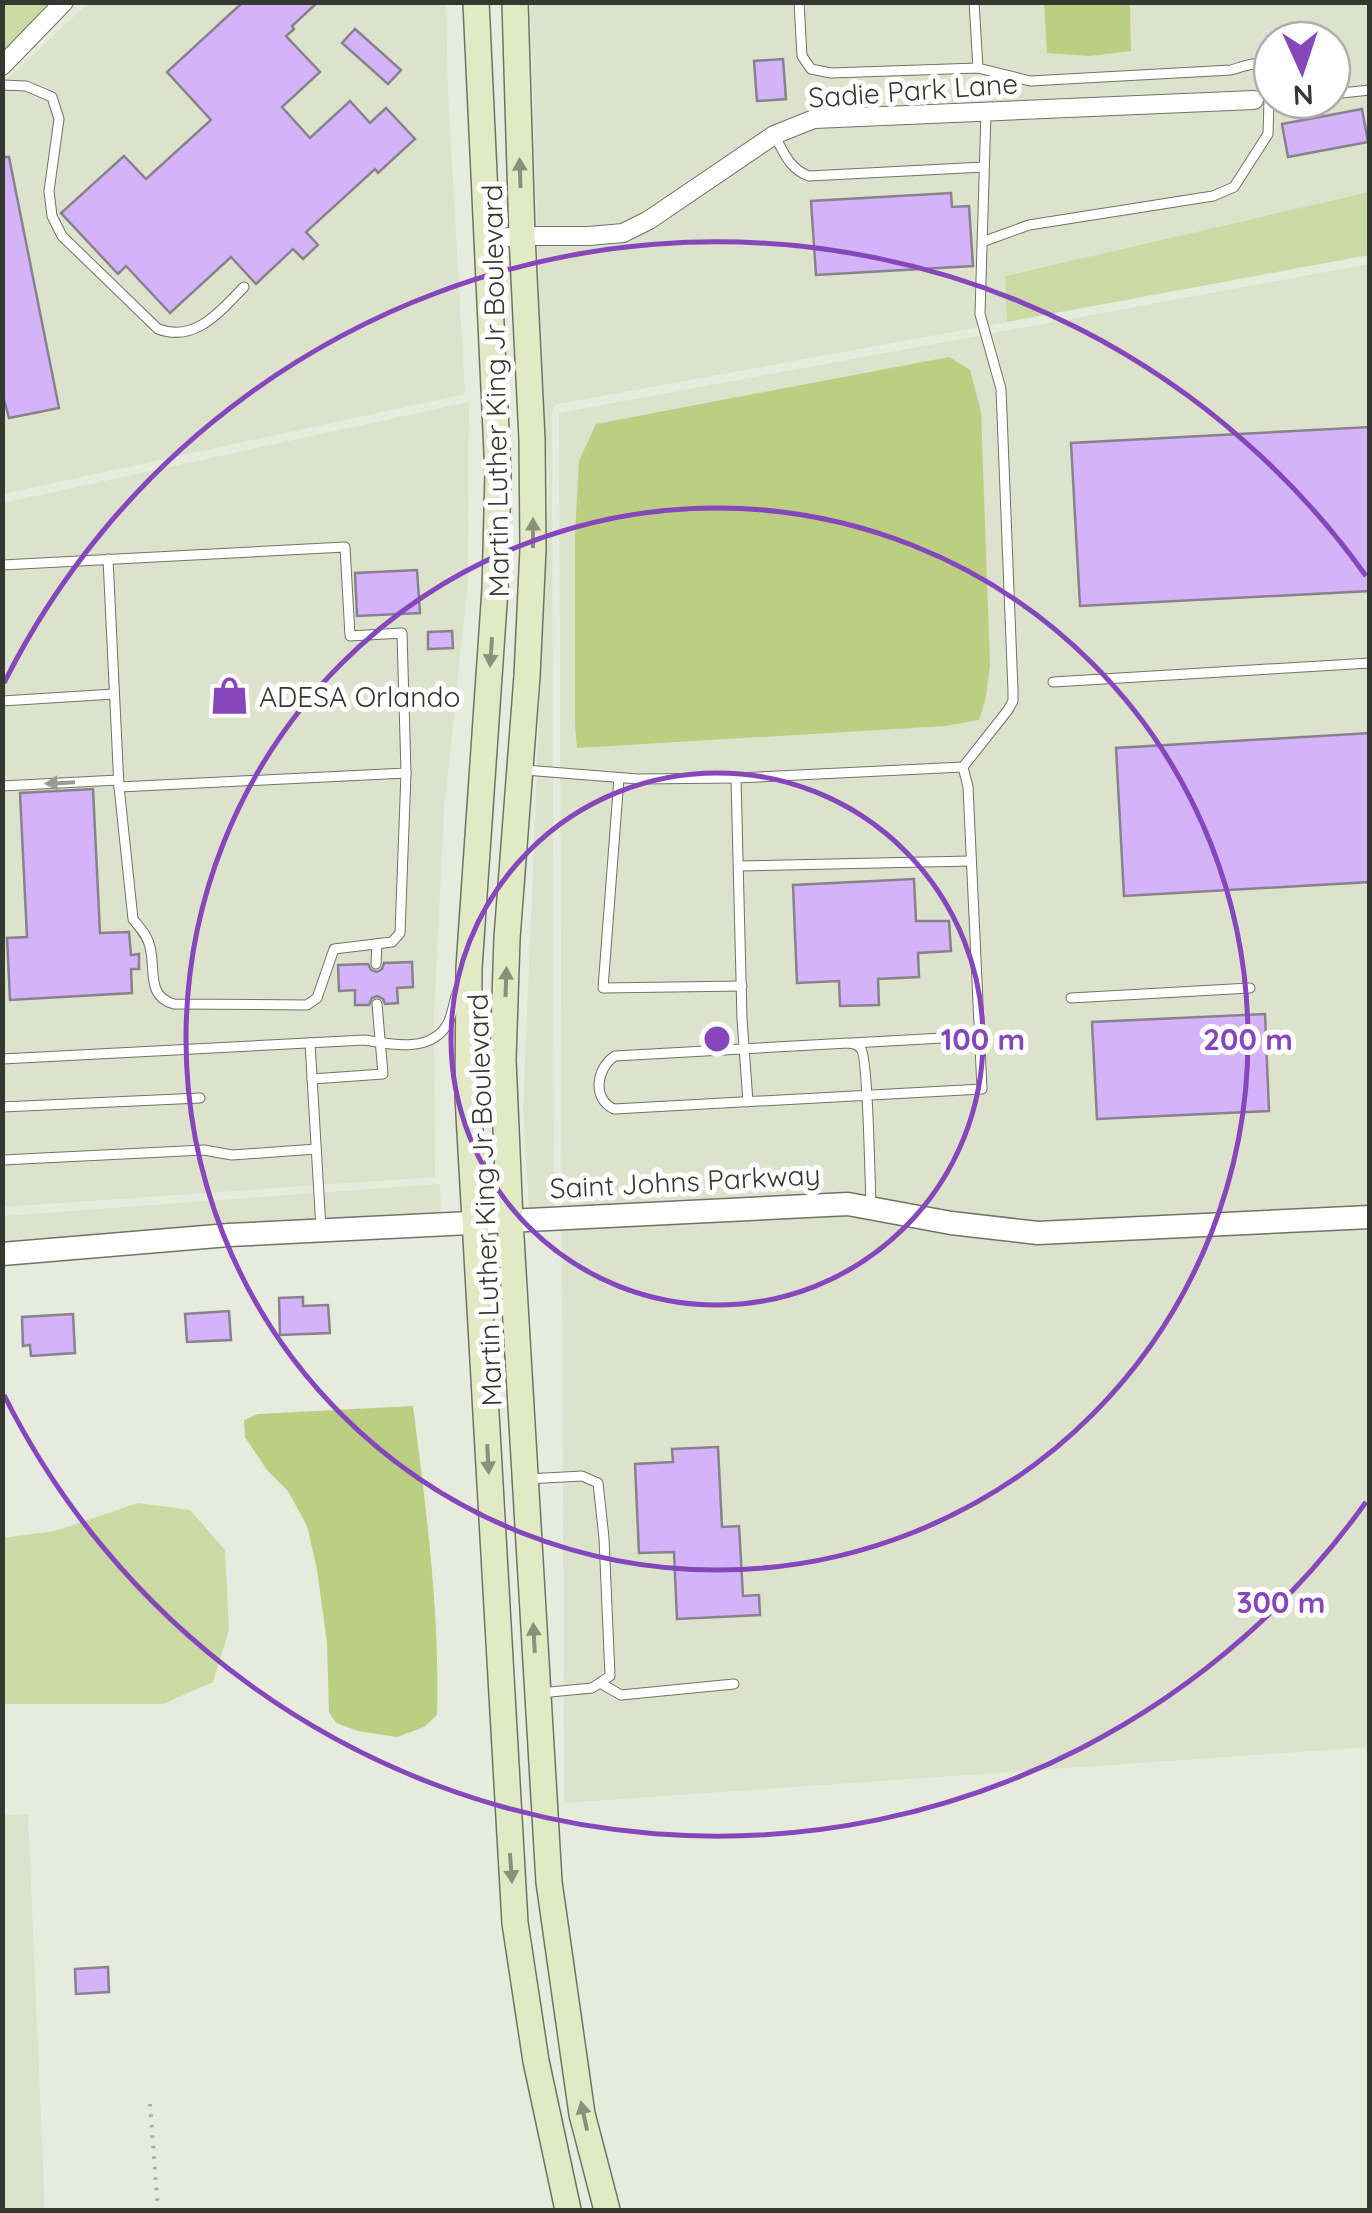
<svg xmlns="http://www.w3.org/2000/svg" width="1372" height="2213" font-family="Quicksand,sans-serif">
  <rect width="100%" height="100%" fill="#e7ebdd"/>
  <g fill="#dce2cc" fill-rule="evenodd">
    <polygon points="88,3 446,3 448,93 465,394 3,494 2,84"/>
    <path d="M 530,3 L 1044,3 L 1047,52 L 1131,51 L 1130,3 L 1369,3 L 1369,192 L 1005,276 L 1007,322 L 558,404 L 553,407 L 552,413 L 554,1207 L 529,1208 L 523,1111 L 549,476 L 542,382 ZM 1272,40 L 1332,40 L 1332,100 L 1272,100 Z"/>
    <polygon points="1369,264 1369,1747 564,1803 559,413"/>
    <polygon points="469,402 468,581 444,811 434,1014 435,1177 3,1207 3,503"/>
    <polygon points="440,1184 441,1213 3,1244 3,1216"/>
    <polygon points="28,1814 45,2210 3,2210 3,1815"/>
  </g>
  <g fill="#cbdaa4">
    <polygon points="3,2 50,3 3,52 2,3"/>
    <polygon points="1369,192 1369,255 1007,322 1005,276"/>
    <polygon points="138,1503 190,1510 225,1550 229,1630 213,1682 163,1704 3,1704 3,1538 55,1531"/>
  </g>
  <g fill="#bbce81">
    <polygon points="1044,3 1130,3 1131,51 1089,56 1047,53"/>
    <polygon points="949,357 970,370 981,412 990,665 986,697 979,720 945,726 577,748 575,725 575,534 579,461 596,424"/>
    <path d="M 413,1406 C 426,1508 440,1612 437,1715 L 424,1727 L 397,1737 L 358,1731 L 336,1723 L 329,1712 L 327,1643 L 317,1569 L 307,1526 L 288,1491 L 267,1470 L 245,1437 L 244,1420 L 258,1414 Z"/>
  </g>
  <g fill="#d4b3f9" stroke="#88828f" stroke-width="2.5">
    <polygon points="243,2 318,2 292,26 294,29 286,36 320,72 282,107 310,138 350,101 370,123 386,108 415,139 378,173 375,169 306,232 318,245 303,259 293,249 256,284 231,257 170,313 126,266 118,274 61,213 124,156 146,179 211,120 167,72"/>
    <polygon points="355,29 401,70 388,84 342,43"/>
    <polygon points="783,59 786,99 757,101 754,61"/>
    <polygon points="1362,109 1368,142 1288,157 1282,124"/>
    <polygon points="2,157 9,157 59,408 9,418 2,392"/>
    <polygon points="951,193 952,207 969,206 973,266 816,275 811,201"/>
    <polygon points="1370,427 1370,591 1080,606 1071,443"/>
    <polygon points="417,570 420,613 357,616 355,573"/>
    <polygon points="452,631 453,648 428,649 428,632"/>
    <polygon points="1370,733 1370,882 1124,896 1116,748"/>
    <polygon points="93,789 100,933 129,932 131,955 139,954 139,969 131,969 132,993 10,1000 7,938 27,937 20,793"/>
    <polygon points="914,879 916,921 949,921 951,951 918,953 919,977 878,979 879,1005 840,1006 839,981 797,983 793,885"/>
    <polygon points="412,962 413,987 397,988 398,1003 385,1004 383,999 377,996 372,998 369,1005 355,1005 355,990 339,991 338,965 368,964 371,970 377,972 382,969 384,963"/>
    <polygon points="1265,1014 1269,1111 1097,1119 1092,1022"/>
    <polygon points="303,1297 303,1306 328,1305 330,1333 280,1335 279,1298"/>
    <polygon points="229,1311 231,1340 187,1342 185,1314"/>
    <polygon points="73,1314 75,1353 31,1356 30,1345 23,1346 22,1317"/>
    <polygon points="718,1447 722,1527 739,1526 743,1596 759,1595 760,1615 677,1619 674,1552 639,1553 635,1464 673,1462 672,1449"/>
    <polygon points="108,1967 109,1992 76,1994 75,1969"/>
  </g>
  <g fill="none" stroke-linecap="round" stroke-linejoin="round">
    <defs>
      <g id="service">
        <path d="M 799,2 L 802,56 L 811,69 L 831,73 L 978,68 L 1030,81 L 1231,70 C 1245,66 1259,60 1272,66"/>
        <polyline points="974,2 978,68"/>
        <path d="M 2,85 L 26,86 L 52,97 L 59,119 L 49,191 L 52,216 L 62,236 L 158,329 C 196,343 220,311 244,287"/>
        <polyline points="1332,94 1370,90"/>
        <path d="M 774,135 C 784,152 789,169 809,176 L 984,167"/>
        <polyline points="982,242 1029,225 1213,196 1234,187 1268,134 1269,99"/>
        <polyline points="2,565 345,547 350,636 402,633 406,773 119,787 108,559"/>
        <polyline points="1053,682 1370,663"/>
        <polyline points="2,701 114,694"/>
        <polyline points="963,767 1008,710 1013,701 1013,691 1001,389 980,314 986,112"/>
        <polyline points="525,770 638,779 736,778"/>
        <polyline points="619,778 603,988 742,986"/>
        <polyline points="2,786 118,780"/>
        <path d="M 119,787 L 133,919 C 140,928 148,936 150,947 C 156,970 146,996 174,1004 L 307,1005 L 317,998 L 334,949 L 392,942 L 400,933 L 406,773"/>
        <polyline points="739,866 971,861"/>
        <polyline points="376,964 377,944"/>
        <polyline points="1071,998 1250,988"/>
        <polyline points="310,1043 321,1229"/>
        <polyline points="852,1043 979,1036"/>
        <path d="M 2,1059 L 365,1040 C 392,1045 432,1053 448,1023 C 454,1011 454,996 461,984"/>
        <polyline points="312,1079 383,1074 377,1004"/>
        <path d="M 748,1102 L 742,1019 L 736,778 L 963,767 L 968,787 L 982,1089 L 614,1109 C 592,1099 596,1068 615,1056 L 848,1043 C 854,1044 857,1044 861,1049 C 868,1057 870,1185 871,1205"/>
        <polyline points="2,1107 200,1098"/>
        <polyline points="2,1160 204,1150 232,1155 316,1149"/>
        <polyline points="527,1479 582,1476 598,1483 604,1538 610,1676 592,1688 540,1693"/>
        <polyline points="600,1683 621,1695 734,1684"/>
      </g>
      <g id="minor">
        <polyline points="2,66 64,2"/>
        <polyline points="486,239 522,236 589,236 623,233 649,220 774,135 814,119 1254,100"/>
      </g>
      <polyline id="tertiary" points="2,1254 229,1235 848,1204 951,1223 1038,1233 1370,1217"/>
      <g id="secondary">
        <polyline points="476,2 498,474 495,589 469,968 468,1097 515,1923 536,2061 568,2210"/>
        <polyline points="515,2 522,236 532,439 533,549 527,676 507,938 503,1060 510,1220 549,1882 582,2114 607,2210"/>
      </g>
    </defs>
    <use href="#service" stroke="#707366" stroke-width="11"/>
    <use href="#minor" stroke="#707366" stroke-width="20"/>
    <use href="#tertiary" stroke="#707366" stroke-width="25"/>
    <use href="#secondary" stroke="#707366" stroke-width="28"/>
    <polyline stroke="#aaada2" stroke-width="4" stroke-dasharray="2.5 8" stroke-linecap="butt" points="150,2104 158,2210"/>
    <use href="#service" stroke="#fff" stroke-width="9"/>
    <use href="#minor" stroke="#fff" stroke-width="18"/>
    <use href="#tertiary" stroke="#fff" stroke-width="22"/>
    <use href="#secondary" stroke="#e1e9c5" stroke-width="25"/>
  </g>
  <defs><path id="oneway-solid" d="M-6-.8H1V-3.2L6.5 0L1 3.2V.8H-6Z" transform="scale(2.5)"/></defs>
  <g fill="#8b907b">
    <use href="#oneway-solid" transform="translate(520 173) rotate(-92)"/>
    <use href="#oneway-solid" transform="translate(533 533) rotate(-90)"/>
    <use href="#oneway-solid" transform="translate(491 652) rotate(94)"/>
    <use href="#oneway-solid" transform="translate(506 982) rotate(-88)"/>
    <use href="#oneway-solid" transform="translate(488 1459) rotate(87)"/>
    <use href="#oneway-solid" transform="translate(534 1638) rotate(-93)"/>
    <use href="#oneway-solid" transform="translate(511 1868) rotate(86)"/>
    <use href="#oneway-solid" transform="translate(584 2116) rotate(-102)"/>
  </g>
  <use fill="#9a9b98" href="#oneway-solid" transform="translate(60 783) rotate(177)"/>
  <g fill="none" stroke="#8646bc" stroke-width="5">
    <circle cx="717" cy="1039" r="266"/>
    <circle cx="717" cy="1039" r="531"/>
    <path d="M1366 1502A797 797 0 0 1 4 1395M4 683A797 797 0 0 1 1366 576"/>
  </g>
  <defs>
    <symbol id="shop-bare" viewBox="-9 -9 18 18"><path d="M-5-2.5h2.3a2.7 3.5 0 0 1 5.4 0H5L5.5 6h-11ZM-1.5-2.5h3a1.5 2.3 0 0 0-3 0Z" fill="#8646bc" stroke="#fff" stroke-width="2.5" paint-order="stroke"/></symbol>
  </defs>
  <g fill-rule="evenodd">
    <use href="#shop-bare" x="202" y="668" width="55" height="55"/>
  </g>
  <g text-anchor="middle" dominant-baseline="central" stroke-width="10" stroke-linejoin="round" paint-order="stroke">
    <g font-size="28" fill="#353731" stroke="#fff">
      <text transform="translate(913 90) rotate(-4)">Sadie Park Lane</text>
      <text transform="translate(495 391) rotate(-91)">Martin Luther King Jr Boulevard</text>
      <text transform="translate(685 1181) rotate(-3)">Saint Johns Parkway</text>
      <text transform="translate(484 1200) rotate(-92)">Martin Luther King Jr Boulevard</text>
    </g>
    <g font-size="28" fill="#353731" stroke="#fff" text-anchor="start">
      <text x="259" y="696">ADESA Orlando</text>
    </g>
  </g>
  <circle cx="717" cy="1039" r="15" fill="#8646bc" stroke="#fff" stroke-width="5"/>
  <g font-size="30" text-anchor="middle" font-weight="bold" fill="#8646bc" stroke="#fff" stroke-width="10" stroke-linejoin="round" paint-order="stroke">
    <text x="983" y="1050">100 m</text>
    <text x="1248" y="1050">200 m</text>
    <text x="1281" y="1613">300 m</text>
  </g>
  <rect width="1372" height="2213" fill="none" stroke="#353731" stroke-width="10"/>
  <g transform="translate(1302 70) rotate(177)"><circle r="48" fill="#ffffff" stroke="#aeafad" stroke-width="2.5"/>
  <path d="M0-8L18 38L0 25L-18 38Z" fill="#8646bc"/>
  <text y="-15" font-size="28" font-weight="bold" text-anchor="middle" fill="#353731">N</text>
  </g>
</svg>
